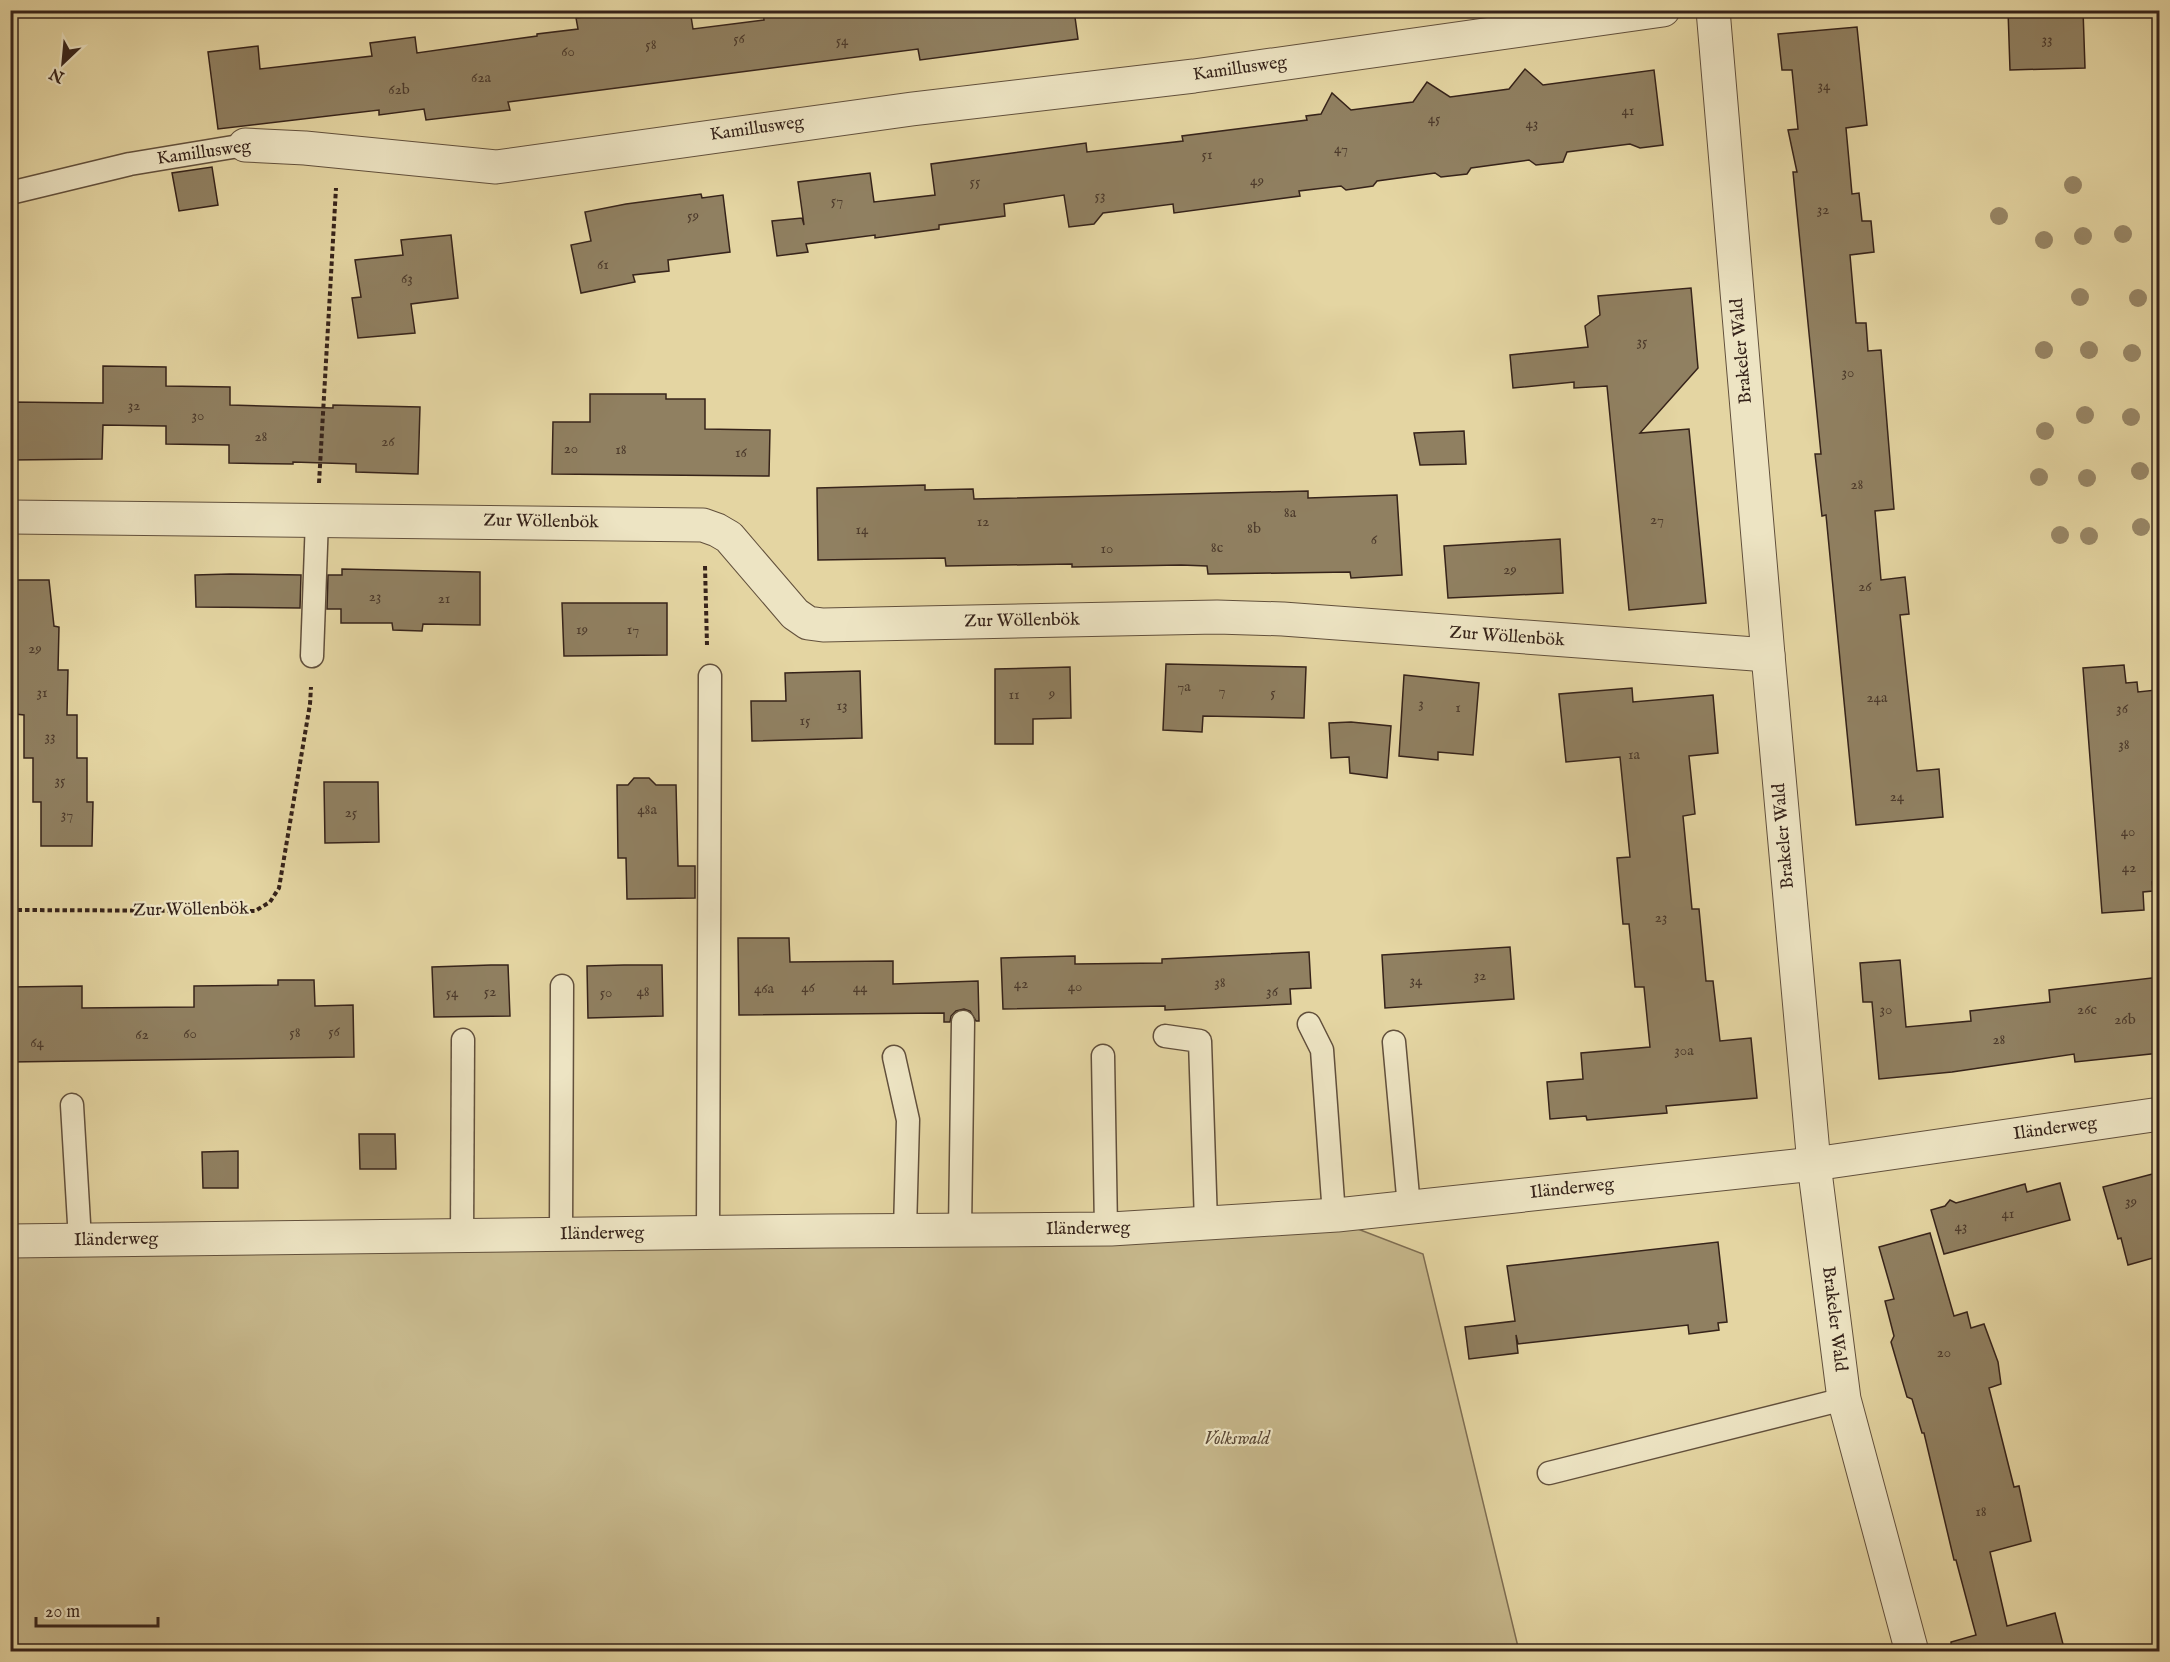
<svg xmlns="http://www.w3.org/2000/svg" width="2170" height="1662" font-family="'IM FELL English',serif">
  <rect width="100%" height="100%" fill="#e4d5a2"/>
  <filter id="stains"><feTurbulence type="fractalNoise" baseFrequency=".00333" numOctaves="4"/><feColorMatrix values="0 0 0 0 .2 0 0 0 0 .09 0 0 0 0 .02 0 0 0 .5 -.17"/></filter>
  <radialGradient id="worn" r=".72"><stop offset=".6" stop-color="#630" stop-opacity="0"/><stop offset="1" stop-color="#630" stop-opacity=".3"/></radialGradient>
  <polygon fill="#c6b78b" stroke="#7e6d52" stroke-width="1.5" points="1337,1221 1423,1254 1519,1651 11,1651 10,1244"/>
  <g fill="#908061" stroke="#36231a" stroke-width="1.5">
    <polygon points="631,10 690,10 693,29 764,20 763,10 1074,10 1078,39 920,60 918,49 508,102 510,110 426,120 424,109 379,115 379,110 218,129 208,52 258,46 260,69 372,56 370,43 415,37 417,53 537,36 537,34 578,29 576,18"/>
    <polygon points="2008,10 2083,10 2085,68 2010,70"/>
    <polygon points="1857,27 1867,125 1846,128 1852,194 1859,193 1862,221 1871,221 1874,252 1850,255 1856,323 1866,323 1868,351 1881,350 1894,509 1875,511 1881,580 1905,577 1909,614 1900,615 1917,771 1939,769 1943,817 1856,825 1826,515 1822,516 1815,454 1821,454 1793,172 1797,172 1788,130 1798,129 1792,70 1782,70 1778,34"/>
    <polygon points="1525,69 1543,85 1654,70 1663,145 1640,148 1630,144 1567,152 1563,162 1536,165 1529,160 1471,168 1467,174 1441,177 1435,173 1377,181 1373,186 1346,190 1341,186 1299,191 1300,196 1174,213 1173,204 1103,213 1094,224 1069,227 1064,195 1004,204 1005,216 939,225 939,229 875,238 875,235 806,244 808,252 777,256 772,221 802,218 804,225 798,182 870,173 874,202 935,195 931,164 1086,143 1087,152 1183,141 1182,136 1307,120 1306,116 1321,114 1332,93 1351,110 1413,102 1427,82 1450,97 1509,89"/>
    <polygon points="212,167 218,205 179,211 172,173"/>
    <polygon points="701,194 702,198 723,195 730,252 668,260 669,271 633,275 635,282 581,293 571,245 591,241 585,212 626,204"/>
    <polygon points="451,235 458,298 411,304 415,333 358,338 352,298 361,297 355,260 403,255 401,240"/>
    <polygon points="1691,288 1698,368 1640,433 1689,429 1706,603 1629,610 1607,386 1574,388 1574,382 1513,388 1510,355 1588,347 1585,326 1600,315 1598,296"/>
    <polygon points="103,366 166,367 166,386 230,387 230,405 333,408 333,405 420,407 418,474 356,472 356,464 293,462 293,464 229,463 229,445 166,444 166,426 103,425 102,459 10,460 10,402 103,403"/>
    <polygon points="590,394 666,394 666,399 705,399 705,429 770,430 769,476 552,474 553,422 590,422"/>
    <polygon points="1464,431 1466,464 1420,465 1414,433"/>
    <polygon points="925,485 925,490 973,489 974,499 1308,491 1308,498 1397,495 1402,575 1351,578 1350,572 1208,574 1207,566 1181,565 1072,567 1072,564 946,566 945,558 818,560 817,488"/>
    <polygon points="1560,539 1563,593 1448,598 1444,546"/>
    <polygon points="342,569 480,572 480,625 423,624 422,631 393,630 392,623 341,623 341,609 327,609 328,575 342,575"/>
    <polygon points="230,574 301,575 300,608 196,607 195,575"/>
    <polygon points="10,580 49,580 54,626 59,627 58,670 68,670 67,715 77,715 77,758 87,758 87,802 93,802 92,846 41,846 41,802 33,802 33,758 24,758 24,715 15,714 16,669 10,669"/>
    <polygon points="562,603 667,603 667,655 564,656"/>
    <polygon points="1166,664 1306,667 1304,718 1203,716 1202,732 1163,730"/>
    <polygon points="2124,665 2126,683 2137,682 2138,692 2156,690 2160,730 2160,881 2152,882 2153,891 2143,892 2144,910 2102,913 2083,668"/>
    <polygon points="1070,667 1071,718 1033,719 1033,744 995,744 995,669"/>
    <polygon points="860,671 862,738 752,741 751,701 786,701 785,673"/>
    <polygon points="1404,675 1479,683 1473,755 1438,752 1438,760 1399,756"/>
    <polygon points="1632,688 1633,702 1713,695 1718,753 1689,756 1695,814 1683,816 1692,909 1699,909 1706,981 1713,981 1720,1041 1751,1038 1757,1098 1666,1106 1667,1113 1587,1120 1586,1116 1550,1119 1547,1082 1583,1079 1581,1053 1650,1047 1644,987 1635,987 1629,924 1623,924 1617,858 1630,857 1620,757 1566,762 1559,694"/>
    <polygon points="1351,722 1391,726 1387,778 1350,773 1349,757 1331,758 1329,723"/>
    <polygon points="634,778 649,778 656,785 676,785 678,866 695,866 695,898 627,899 626,858 618,858 617,785 628,785"/>
    <polygon points="324,782 378,782 379,842 325,843"/>
    <polygon points="738,938 789,938 790,962 893,961 893,984 978,981 979,1021 976,1021 970,1011 964,1009 956,1011 951,1016 950,1022 944,1022 944,1013 739,1015"/>
    <polygon points="1510,947 1514,999 1385,1008 1382,955"/>
    <polygon points="1309,952 1311,988 1290,989 1291,1004 1165,1010 1165,1006 1003,1009 1001,958 1075,956 1075,964 1162,963 1162,959"/>
    <polygon points="1900,960 1906,1027 1971,1021 1970,1011 2050,1002 2049,990 2160,977 2160,1053 2075,1062 2074,1054 1952,1072 1879,1079 1872,1002 1863,1002 1860,963"/>
    <polygon points="491,965 508,965 510,1016 434,1017 432,967"/>
    <polygon points="624,965 662,965 663,1016 588,1018 587,966"/>
    <polygon points="278,980 314,980 315,1006 353,1005 354,1057 10,1062 10,987 82,986 82,1008 194,1007 194,986 278,985"/>
    <polygon points="359,1134 395,1134 396,1169 360,1169"/>
    <polygon points="238,1151 238,1188 203,1188 202,1152"/>
    <polygon points="2160,1172 2160,1256 2128,1265 2121,1238 2118,1239 2103,1187"/>
    <polygon points="2060,1183 2070,1220 1944,1254 1931,1210 1945,1206 1950,1200 1956,1203 2025,1184 2027,1192"/>
    <polygon points="1930,1233 1954,1316 1967,1312 1971,1328 1984,1324 1998,1362 2001,1384 1989,1388 2014,1487 2019,1486 2031,1541 1990,1552 2007,1626 2055,1613 2065,1652 1952,1652 1951,1642 1976,1635 1956,1560 1954,1560 1924,1433 1922,1433 1912,1399 1907,1397 1891,1342 1894,1336 1885,1301 1894,1299 1879,1247"/>
    <polygon points="1718,1242 1727,1322 1718,1323 1719,1330 1689,1334 1688,1325 1518,1344 1516,1335 1518,1353 1469,1359 1465,1327 1515,1321 1507,1266"/>
  </g>
  <g fill="none" stroke-linecap="round" stroke-linejoin="round">
    <defs>
      <g id="lane">
        <polyline points="10,193 130,164 245,145"/>
        <polyline points="312,656 317,519"/>
        <polyline points="1309,1024 1322,1050 1334,1215"/>
        <polyline points="1165,1036 1200,1041 1206,1223"/>
        <polyline points="1394,1042 1409,1207"/>
        <polyline points="1103,1056 1106,1229"/>
        <polyline points="894,1057 908,1120 905,1230"/>
        <polyline points="72,1105 80,1240"/>
        <polyline points="960,1230 963,1022"/>
        <polyline points="708,1232 710,676"/>
        <polyline points="561,1234 562,986"/>
        <polyline points="462,1236 463,1040"/>
        <polyline points="1549,1473 1844,1399"/>
      </g>
      <g id="street">
        <polyline points="1713,10 1768,655 1814,1164 1844,1399 1912,1652"/>
        <polyline points="245,145 305,148 496,167 912,109 1194,76 1663,10"/>
        <polyline points="10,517 703,525 717,530 729,537 795,614 808,623 823,625 1217,617 1283,619 1768,655"/>
        <polyline points="10,1241 829,1231 1111,1229 1337,1215 1814,1164 2160,1114"/>
      </g>
    </defs>
    <use href="#lane" stroke="#62503c" stroke-width="25"/>
    <use href="#street" stroke="#62503c" stroke-width="35"/>
    <g stroke="#36231a" stroke-width="4" stroke-dasharray="4.5 3" stroke-linecap="butt">
      <polyline points="319,483 336,188"/>
      <polyline points="705,566 707,645"/>
      <polyline points="10,910 255,911 270,902 279,888 310,704 311,687"/>
    </g>
    <use href="#lane" stroke="#ede4c3" stroke-width="22"/>
    <use href="#street" stroke="#ede4c3" stroke-width="33"/>
  </g>
  <g fill="#988767">
    <circle cx="2073" cy="185" r="9"/>
    <circle cx="1999" cy="216" r="9"/>
    <circle cx="2123" cy="234" r="9"/>
    <circle cx="2083" cy="236" r="9"/>
    <circle cx="2044" cy="240" r="9"/>
    <circle cx="2080" cy="297" r="9"/>
    <circle cx="2138" cy="298" r="9"/>
    <circle cx="2044" cy="350" r="9"/>
    <circle cx="2089" cy="350" r="9"/>
    <circle cx="2132" cy="353" r="9"/>
    <circle cx="2085" cy="415" r="9"/>
    <circle cx="2131" cy="417" r="9"/>
    <circle cx="2045" cy="431" r="9"/>
    <circle cx="2140" cy="471" r="9"/>
    <circle cx="2039" cy="477" r="9"/>
    <circle cx="2087" cy="478" r="9"/>
    <circle cx="2141" cy="527" r="9"/>
    <circle cx="2060" cy="535" r="9"/>
    <circle cx="2089" cy="536" r="9"/>
  </g>
  <g text-anchor="middle" dominant-baseline="central" stroke-width="4.5" stroke-linejoin="round" paint-order="stroke">
    <g font-size="15" fill="#4c3a2c">
      <text x="739" y="38">56</text>
      <text x="2047" y="39">33</text>
      <text x="842" y="40">54</text>
      <text x="651" y="44">58</text>
      <text x="568" y="51">60</text>
      <text x="481" y="77">62a</text>
      <text x="1824" y="85">34</text>
      <text x="399" y="89">62b</text>
      <text x="1628" y="110">41</text>
      <text x="1434" y="118">45</text>
      <text x="1532" y="123">43</text>
      <text x="1341" y="148">47</text>
      <text x="1207" y="154">51</text>
      <text x="1257" y="180">49</text>
      <text x="975" y="181">55</text>
      <text x="1100" y="195">53</text>
      <text x="837" y="200">57</text>
      <text x="1823" y="209">32</text>
      <text x="693" y="215">59</text>
      <text x="603" y="264">61</text>
      <text x="407" y="278">63</text>
      <text x="1642" y="341">35</text>
      <text x="1848" y="372">30</text>
      <text x="134" y="405">32</text>
      <text x="198" y="415">30</text>
      <text x="261" y="436">28</text>
      <text x="388" y="441">26</text>
      <text x="571" y="448">20</text>
      <text x="621" y="449">18</text>
      <text x="741" y="452">16</text>
      <text x="1857" y="484">28</text>
      <text x="1290" y="512">8a</text>
      <text x="1657" y="519">27</text>
      <text x="983" y="521">12</text>
      <text x="1254" y="528">8b</text>
      <text x="862" y="529">14</text>
      <text x="1374" y="539">6</text>
      <text x="1217" y="547">8c</text>
      <text x="1107" y="548">10</text>
      <text x="1510" y="569">29</text>
      <text x="1865" y="586">26</text>
      <text x="375" y="596">23</text>
      <text x="444" y="598">21</text>
      <text x="582" y="629">19</text>
      <text x="633" y="629">17</text>
      <text x="35" y="648">29</text>
      <text x="1184" y="686">7a</text>
      <text x="1222" y="690">7</text>
      <text x="42" y="692">31</text>
      <text x="1273" y="692">5</text>
      <text x="1052" y="693">9</text>
      <text x="1014" y="694">11</text>
      <text x="1877" y="697">24a</text>
      <text x="1421" y="703">3</text>
      <text x="842" y="705">13</text>
      <text x="1458" y="707">1</text>
      <text x="2122" y="708">36</text>
      <text x="805" y="720">15</text>
      <text x="50" y="736">33</text>
      <text x="2124" y="744">38</text>
      <text x="1634" y="754">1a</text>
      <text x="60" y="780">35</text>
      <text x="1897" y="796">24</text>
      <text x="647" y="809">48a</text>
      <text x="351" y="812">25</text>
      <text x="67" y="814">37</text>
      <text x="2128" y="831">40</text>
      <text x="2129" y="867">42</text>
      <text x="1661" y="917">23</text>
      <text x="1480" y="975">32</text>
      <text x="1416" y="980">34</text>
      <text x="1220" y="982">38</text>
      <text x="1021" y="983">42</text>
      <text x="1075" y="986">40</text>
      <text x="808" y="987">46</text>
      <text x="860" y="987">44</text>
      <text x="764" y="988">46a</text>
      <text x="490" y="991">52</text>
      <text x="643" y="991">48</text>
      <text x="1272" y="991">36</text>
      <text x="452" y="992">54</text>
      <text x="606" y="992">50</text>
      <text x="1886" y="1009">30</text>
      <text x="2087" y="1009">26c</text>
      <text x="2125" y="1019">26b</text>
      <text x="334" y="1031">56</text>
      <text x="295" y="1032">58</text>
      <text x="190" y="1033">60</text>
      <text x="142" y="1034">62</text>
      <text x="1999" y="1039">28</text>
      <text x="37" y="1042">64</text>
      <text x="1684" y="1050">30a</text>
      <text x="2131" y="1201">39</text>
      <text x="2008" y="1213">41</text>
      <text x="1961" y="1226">43</text>
      <text x="1944" y="1352">20</text>
      <text x="1981" y="1511">18</text>
    </g>
    <g font-size="18" fill="#36231a" stroke="#ede4c3">
      <text transform="translate(1240 69) rotate(-8)">Kamillusweg</text>
      <text transform="translate(757 129) rotate(-8)">Kamillusweg</text>
      <text transform="translate(204 153) rotate(-8)">Kamillusweg</text>
      <text transform="translate(1742 351) rotate(-95)">Brakeler Wald</text>
      <text transform="translate(541 522) rotate(1)">Zur Wöllenbök</text>
      <text transform="translate(1022 621) rotate(-1)">Zur Wöllenbök</text>
      <text transform="translate(1507 637) rotate(4)">Zur Wöllenbök</text>
      <text transform="translate(1784 836) rotate(-95)">Brakeler Wald</text>
      <text transform="translate(191 910) rotate(-1)">Zur Wöllenbök</text>
      <text transform="translate(2055 1129) rotate(-8)">Iländerweg</text>
      <text transform="translate(1572 1189) rotate(-6)">Iländerweg</text>
      <text transform="translate(1088 1229) rotate(-1)">Iländerweg</text>
      <text transform="translate(602 1234) rotate(-1)">Iländerweg</text>
      <text transform="translate(116 1240) rotate(-1)">Iländerweg</text>
      <text transform="translate(1834 1319) rotate(83)">Brakeler Wald</text>
    </g>
    <g font-size="18" font-style="italic" fill="#5a4836" stroke="#ede4c3">
      <text x="1237" y="1439">Volkswald</text>
    </g>
  </g>
  <rect width="2170" height="1662" fill="none" stroke="#e4d5a2" stroke-width="36"/>
  <rect x="12" y="12" width="2146" height="1638" fill="none" stroke="#36231a" stroke-width="3"/>
  <rect x="18" y="18" width="2134" height="1626" fill="none" stroke="#36231a" stroke-width="1.5"/>
  <g transform="translate(63 63) rotate(206)" stroke="#ede4c3" stroke-width="4.5" paint-order="stroke">
  <path d="M0-4.5L10 22L0 15L-10 22Z" fill="#36231a"/>
  <text y="-9" font-size="16" font-weight="bold" text-anchor="middle" fill="#36231a">N</text>
  </g>
  <path d="M36 1617v9h122v-9" fill="none" stroke="#36231a" stroke-width="3"/>
  <text x="45" y="1617" font-size="18" fill="#36231a" stroke="#ede4c3" stroke-width="4.5" paint-order="stroke">20 m</text>
  <rect width="100%" height="100%" filter="url(#stains)"/>
  <rect width="100%" height="100%" fill="url(#worn)"/>
</svg>
